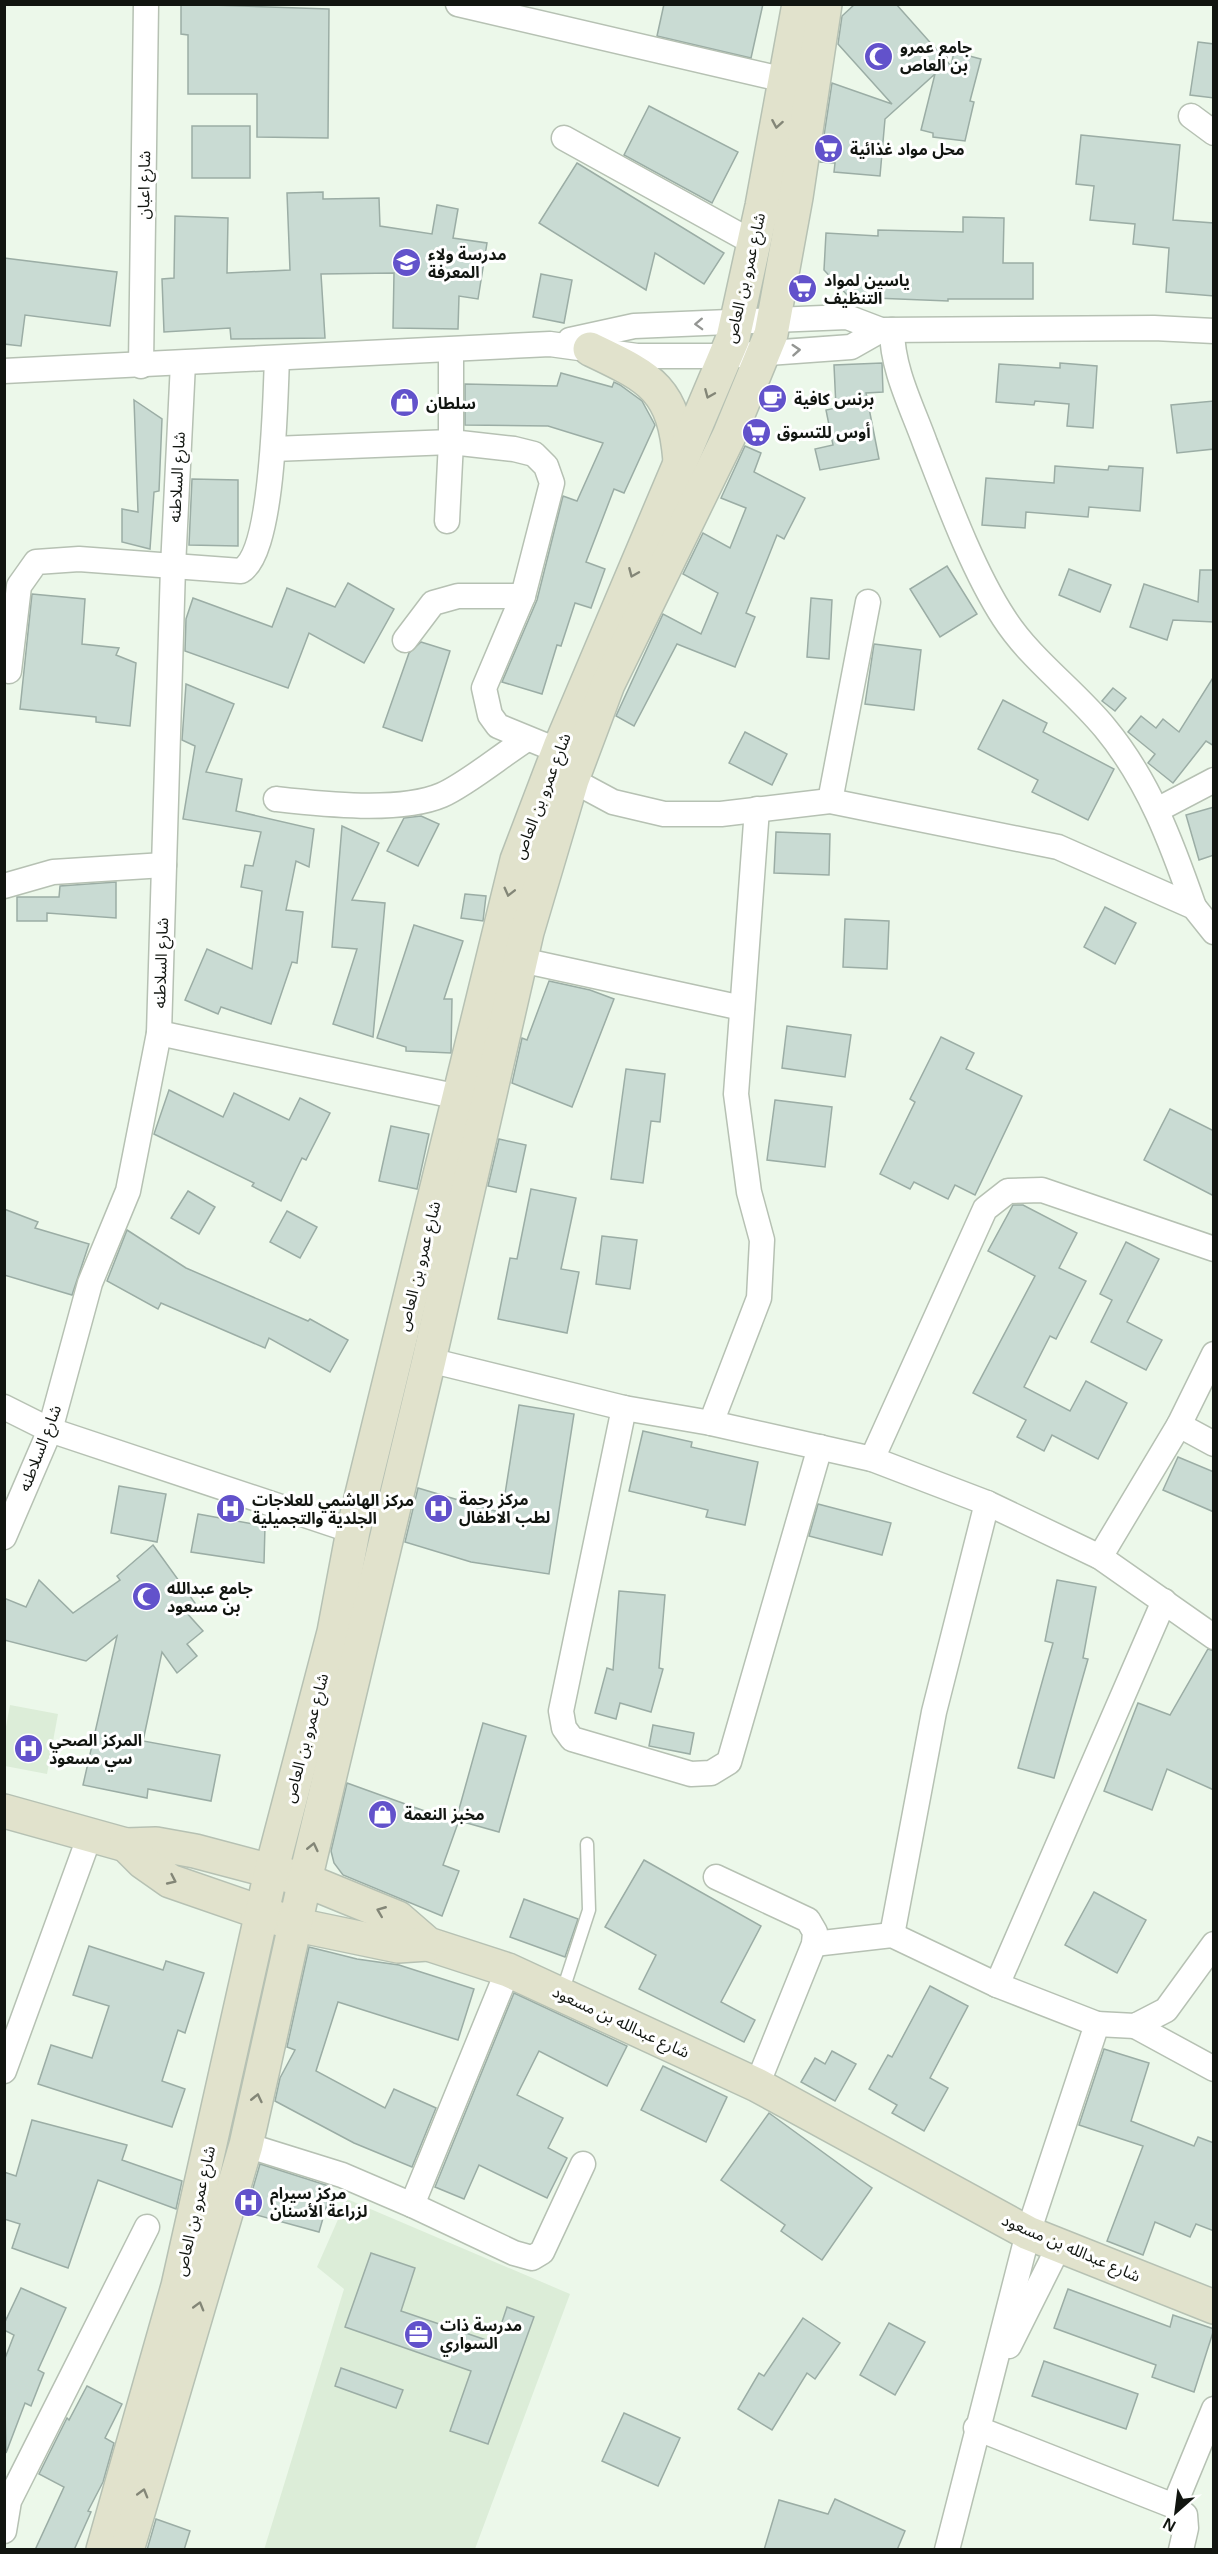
<svg xmlns="http://www.w3.org/2000/svg" width="1218" height="2554" font-family="Helvetica,'Noto Sans Arabic',sans-serif">
  <rect width="100%" height="100%" fill="#ecf8ea"/>
  <g fill="#dcedd8">
    <polygon points="10,1705 58,1714 47,1774 5,1766 5,1732"/>
    <polygon points="347,2199 570,2294 475,2549 264,2550 344,2289 317,2267"/>
  </g>
  <g fill="#c9dbd3" stroke="#9bada5" stroke-width="1.5">
    <polygon points="181,4 329,9 328,138 257,137 257,94 188,94 188,35 181,34"/>
    <polygon points="664,4 763,4 751,58 657,36"/>
    <polygon points="855,4 896,4 951,66 954,52 981,59 970,101 974,102 965,141 933,137 933,133 921,130 935,74 885,119 880,176 834,172 835,163 820,162 832,83 892,104 838,44 842,16"/>
    <polygon points="1198,42 1214,44 1214,98 1190,95"/>
    <polygon points="649,106 738,152 712,203 624,155"/>
    <rect x="192" y="126" width="58" height="52"/>
    <polygon points="1081,135 1180,145 1173,220 1214,223 1214,296 1166,292 1169,248 1133,244 1135,224 1090,220 1094,186 1076,184"/>
    <polygon points="577,163 724,253 704,284 655,253 646,290 539,223"/>
    <polygon points="323,192 323,199 379,198 380,226 432,234 437,205 458,209 453,238 487,243 478,299 459,296 458,329 393,328 394,273 321,274 325,338 231,339 230,328 164,332 162,279 174,278 175,216 228,218 227,273 290,270 287,193"/>
    <polygon points="963,217 1004,218 1003,263 1033,263 1033,299 948,299 948,301 849,297 824,270 826,233 878,236 878,230 963,232"/>
    <polygon points="4,258 117,272 110,326 25,315 21,346 4,344"/>
    <polygon points="541,274 572,280 564,323 533,317"/>
    <polygon points="882,363 883,392 866,393 879,459 820,470 815,449 833,445 826,410 836,408 834,365"/>
    <polygon points="1060,363 1097,366 1093,428 1067,426 1069,404 1035,401 1034,405 996,402 999,364 1060,368"/>
    <polygon points="561,373 612,387 614,382 620,385 642,401 655,425 624,493 614,489 586,562 605,569 591,608 575,603 561,646 557,645 542,694 502,682 537,600 563,496 577,501 603,443 548,426 465,425 465,384 557,386"/>
    <polygon points="134,400 162,419 159,491 154,492 150,549 122,542 122,509 138,512"/>
    <polygon points="1214,401 1214,449 1177,453 1171,405"/>
    <polygon points="745,446 761,453 754,472 805,498 784,539 777,535 746,613 755,617 735,667 677,644 634,726 616,716 663,614 701,634 718,593 683,574 703,533 730,548 746,508 721,498"/>
    <polygon points="1055,466 1108,470 1109,466 1143,468 1140,511 1089,507 1088,517 1026,512 1025,528 982,525 986,478 1054,483"/>
    <polygon points="192,479 238,480 238,546 189,545"/>
    <polygon points="947,566 977,614 940,637 910,589"/>
    <polygon points="1069,569 1111,585 1100,612 1059,595"/>
    <polygon points="1200,570 1214,570 1214,622 1173,620 1167,640 1130,627 1144,584 1198,602"/>
    <polygon points="348,583 394,609 364,663 309,633 288,688 185,651 186,619 193,598 272,627 287,588 335,607"/>
    <polygon points="32,594 85,599 82,644 119,648 116,655 136,663 130,726 96,722 96,717 20,709"/>
    <polygon points="811,598 832,600 829,659 807,657"/>
    <polygon points="421,642 450,651 422,741 383,727 409,653"/>
    <polygon points="874,644 921,650 914,710 865,704"/>
    <polygon points="1214,676 1214,746 1206,741 1173,783 1148,763 1155,754 1128,732 1141,716 1156,728 1163,719 1179,732"/>
    <polygon points="186,684 234,704 206,772 242,779 236,811 314,829 309,867 296,861 286,910 303,912 297,963 292,962 271,1024 221,1007 218,1014 185,1000 207,949 252,969 262,891 241,887 245,865 253,866 261,832 183,819 195,746 182,740"/>
    <polygon points="1113,688 1126,698 1115,711 1102,701"/>
    <polygon points="1003,700 1047,723 1043,732 1114,769 1088,820 1032,792 1038,780 978,749"/>
    <polygon points="745,732 787,754 772,785 729,763"/>
    <polygon points="1214,807 1214,855 1199,860 1186,815"/>
    <polygon points="421,816 439,824 418,866 387,851 404,818"/>
    <polygon points="342,826 379,843 352,900 385,903 373,1037 333,1024 357,949 332,947"/>
    <polygon points="776,832 830,834 829,875 774,873"/>
    <polygon points="116,882 116,918 47,913 47,921 17,921 17,897 59,897 60,886"/>
    <polygon points="465,894 486,896 483,921 461,918"/>
    <polygon points="1105,907 1136,923 1115,964 1084,947"/>
    <polygon points="845,919 889,921 887,969 843,967"/>
    <polygon points="414,925 463,941 444,999 452,999 451,1053 406,1051 406,1047 377,1038"/>
    <polygon points="549,981 590,990 614,999 572,1107 512,1083 522,1038 527,1040"/>
    <polygon points="787,1026 851,1035 845,1077 782,1068"/>
    <polygon points="941,1037 974,1053 966,1069 1022,1096 975,1195 955,1185 948,1199 914,1182 910,1189 880,1174 915,1102 910,1099"/>
    <polygon points="626,1069 665,1074 660,1122 651,1121 643,1183 611,1179"/>
    <polygon points="169,1090 223,1117 234,1093 289,1120 300,1098 330,1113 306,1160 302,1158 281,1201 252,1186 254,1183 154,1134"/>
    <polygon points="775,1100 832,1107 825,1167 767,1160"/>
    <polygon points="1170,1109 1214,1131 1214,1196 1144,1160"/>
    <polygon points="391,1126 429,1134 417,1189 379,1181"/>
    <polygon points="499,1139 526,1145 516,1192 488,1186"/>
    <polygon points="531,1189 576,1198 561,1269 579,1272 567,1333 498,1319 510,1258 517,1259"/>
    <polygon points="188,1191 215,1207 199,1234 171,1218"/>
    <polygon points="1013,1205 1023,1205 1077,1233 1059,1268 1086,1281 1056,1339 1050,1336 1024,1387 1070,1411 1086,1381 1127,1403 1098,1459 1052,1435 1044,1451 1017,1437 1026,1420 973,1393 1035,1276 988,1251"/>
    <polygon points="4,1209 38,1222 35,1228 89,1244 72,1295 4,1275"/>
    <polygon points="287,1211 317,1227 300,1258 270,1242"/>
    <polygon points="127,1230 186,1268 308,1321 310,1319 348,1340 330,1372 269,1338 265,1348 161,1303 158,1309 107,1281"/>
    <polygon points="602,1236 637,1240 630,1289 596,1284"/>
    <polygon points="1126,1242 1159,1259 1127,1322 1162,1340 1146,1370 1091,1342 1112,1300 1100,1294"/>
    <polygon points="519,1405 574,1414 549,1574 471,1562 405,1542 418,1488 502,1513"/>
    <polygon points="643,1431 692,1442 691,1447 758,1462 745,1525 706,1517 708,1510 629,1491"/>
    <polygon points="1178,1457 1214,1472 1214,1512 1163,1490"/>
    <polygon points="119,1486 166,1494 157,1542 111,1533"/>
    <polygon points="818,1504 891,1523 882,1555 809,1536"/>
    <polygon points="198,1514 265,1526 264,1563 191,1552"/>
    <polygon points="153,1545 195,1603 185,1611 203,1631 187,1644 197,1656 177,1673 162,1652 143,1741 220,1755 211,1801 148,1789 147,1798 83,1785 117,1636 86,1661 4,1640 4,1598 26,1607 39,1580 73,1613 120,1580 117,1576"/>
    <polygon points="1057,1580 1096,1587 1083,1658 1088,1659 1054,1778 1018,1768 1053,1643 1045,1641"/>
    <polygon points="619,1591 665,1595 659,1668 663,1669 651,1712 620,1703 616,1719 595,1713 607,1668 613,1670"/>
    <polygon points="1208,1649 1214,1651 1214,1790 1167,1769 1152,1810 1104,1791 1138,1703 1170,1715"/>
    <polygon points="483,1723 526,1736 499,1832 456,1820"/>
    <polygon points="653,1725 694,1733 690,1754 649,1746"/>
    <polygon points="347,1783 458,1823 443,1865 459,1871 442,1916 343,1875 334,1863 331,1851"/>
    <polygon points="644,1860 761,1926 721,2002 755,2020 744,2042 639,1989 656,1955 605,1927"/>
    <polygon points="1094,1892 1146,1920 1117,1973 1065,1945"/>
    <polygon points="524,1899 578,1919 565,1957 510,1937"/>
    <polygon points="89,1946 163,1970 166,1961 204,1973 185,2033 178,2030 162,2081 185,2089 172,2127 38,2084 51,2045 92,2058 109,2006 73,1995"/>
    <polygon points="309,1947 357,1959 399,1965 474,1989 458,2040 338,2002 316,2071 385,2108 394,2089 436,2108 412,2167 354,2143 275,2101 280,2078 295,2050 287,2047"/>
    <polygon points="930,1986 968,2006 930,2078 948,2088 924,2131 892,2113 897,2105 869,2089 888,2055 892,2057"/>
    <polygon points="514,1993 627,2046 607,2086 539,2051 517,2095 563,2118 548,2148 567,2158 547,2198 479,2165 464,2199 435,2187"/>
    <polygon points="1104,2049 1149,2063 1131,2121 1194,2146 1198,2137 1214,2143 1214,2231 1196,2224 1190,2237 1155,2222 1143,2255 1107,2241 1143,2146 1079,2125"/>
    <polygon points="832,2051 856,2064 835,2101 801,2082 815,2058 825,2064"/>
    <polygon points="663,2066 727,2097 706,2142 641,2110"/>
    <polygon points="769,2113 872,2188 822,2260 781,2231 785,2225 721,2180"/>
    <polygon points="32,2120 127,2145 122,2160 182,2181 176,2209 98,2180 68,2268 12,2248 20,2224 4,2219 4,2172 16,2176"/>
    <polygon points="260,2164 332,2187 319,2232 246,2212"/>
    <polygon points="371,2253 415,2268 401,2311 495,2343 507,2307 534,2317 488,2444 450,2431 471,2371 345,2327"/>
    <polygon points="21,2288 66,2308 38,2370 44,2373 31,2406 25,2403 6,2453 4,2361 14,2335 4,2330 4,2324"/>
    <polygon points="1068,2289 1170,2327 1173,2315 1214,2329 1194,2392 1152,2377 1156,2365 1054,2328"/>
    <polygon points="803,2318 840,2343 815,2379 807,2373 772,2430 738,2409 759,2373 764,2376"/>
    <polygon points="889,2323 925,2342 895,2395 860,2375"/>
    <polygon points="1044,2361 1138,2394 1126,2429 1032,2396"/>
    <polygon points="341,2368 403,2390 396,2408 335,2386"/>
    <polygon points="87,2386 122,2404 105,2438 114,2443 103,2482 88,2511 91,2512 74,2550 35,2550 64,2487 39,2474 67,2418 69,2420"/>
    <polygon points="624,2413 680,2438 658,2486 602,2461"/>
    <polygon points="835,2499 905,2531 897,2550 764,2550 779,2500 828,2514"/>
    <polygon points="156,2519 190,2531 184,2550 147,2550"/>
  </g>
  <g fill="none" stroke-linecap="round" stroke-linejoin="round">
    <defs>
      <polyline id="lane" points="562,1993 589,1910 587,1844"/>
      <g id="street">
        <polyline points="458,4 785,80"/>
        <polyline points="1191,116 1214,133"/>
        <polyline points="564,138 754,243"/>
        <path d="M 892,330 C 892,369 912,407 925,443 C 946,497 972,569 1004,618 C 1031,660 1074,690 1105,728 C 1149,781 1172,844 1194,907"/>
        <polyline points="570,340 634,326 847,317 881,330 1154,328 1214,331"/>
        <polyline points="141,366 146,4"/>
        <polyline points="4,371 550,344 637,356 726,356 851,347 881,330"/>
        <polyline points="273,449 451,442 514,449 534,454 546,466 552,483 523,596 484,688 490,715 498,726 559,751"/>
        <polyline points="447,521 451,442 451,350"/>
        <polyline points="405,640 433,603 458,596 523,596"/>
        <path d="M 9,671 L 19,586 L 36,562 L 79,559 L 241,571 C 274,551 275,399 277,359"/>
        <polyline points="572,780 613,802 664,814 721,814 830,801 1058,847 1194,907 1214,932"/>
        <path d="M 276,799 C 321,804 400,813 442,795 C 467,784 503,754 527,739"/>
        <polyline points="830,801 868,602"/>
        <polyline points="1157,810 1214,780"/>
        <polyline points="4,886 53,872 164,865"/>
        <polyline points="521,960 742,1008"/>
        <polyline points="159,1033 459,1097"/>
        <polyline points="429,1360 624,1408 711,1423 872,1459 987,1503 1100,1557 1214,1637"/>
        <polyline points="4,1407 50,1430 353,1531"/>
        <polyline points="624,1408 561,1711 564,1728 572,1739 691,1774 711,1773 729,1762 820,1447"/>
        <polyline points="711,1423 759,1298 762,1240 749,1192 736,1094 757,809"/>
        <polyline points="1179,1425 1214,1444"/>
        <polyline points="872,1459 985,1209 1008,1191 1042,1190 1214,1249"/>
        <polyline points="4,1537 50,1430 90,1283 128,1191 159,1033 173,567 183,363"/>
        <polyline points="1100,1557 1179,1425 1214,1354"/>
        <polyline points="716,1877 808,1920 815,1932 814,1944 757,2085"/>
        <polyline points="892,1935 934,1712 987,1503"/>
        <polyline points="814,1944 892,1935 997,1985 1097,2024 1028,2233 947,2550"/>
        <polyline points="997,1985 1164,1601"/>
        <polyline points="1097,2024 1135,2026 1166,2010 1214,1944"/>
        <polyline points="1135,2026 1214,2069"/>
        <polyline points="4,2071 90,1835"/>
        <polyline points="246,2145 342,2175 412,2205 508,1970"/>
        <polyline points="412,2205 514,2253 532,2258 542,2252 583,2164"/>
        <polyline points="1009,2346 1059,2246"/>
        <polyline points="976,2428 1174,2506 1185,2515 1186,2528 1181,2550"/>
        <polyline points="1174,2506 1214,2409"/>
        <polyline points="4,2531 9,2501 147,2227"/>
      </g>
      <g id="secondary">
        <path d="M 590,349 C 651,378 674,388 680,461"/>
        <polyline points="4,1811 126,1845 156,1844 195,1851 305,1880 398,1918 428,1944 508,1970 757,2085 1028,2233 1214,2307"/>
        <polyline points="126,1845 143,1862 170,1881 297,1925 398,1946 428,1944"/>
        <polyline points="103,2550 178,2286 271,1872 334,1632 353,1531 517,860 560,747 733,338 762,206 799,4"/>
        <polyline points="127,2550 246,2145 305,1880 429,1360 527,932 572,780 608,684 729,436 771,334 796,197 825,4"/>
      </g>
    </defs>
    <use href="#lane" stroke="#b6c1b3" stroke-width="15"/>
    <use href="#street" stroke="#b6c1b3" stroke-width="27"/>
    <use href="#secondary" stroke="#b6c1b3" stroke-width="36"/>
    <use href="#lane" stroke="#fff" stroke-width="12"/>
    <use href="#street" stroke="#fff" stroke-width="24"/>
    <use href="#secondary" stroke="#e1e2cc" stroke-width="33"/>
  </g>
  <defs><path id="oneway-chevron" d="M-2-3.5L2.5 0L-2 3.5" fill="none" stroke-width="1.6" stroke-linecap="round" stroke-linejoin="round" transform="scale(1.5)"/></defs>
  <g stroke="#838677">
    <use href="#oneway-chevron" transform="translate(777 124) rotate(100)"/>
    <use href="#oneway-chevron" transform="translate(709 394) rotate(113)"/>
    <use href="#oneway-chevron" transform="translate(633 573) rotate(113)"/>
    <use href="#oneway-chevron" transform="translate(509 892) rotate(104)"/>
    <use href="#oneway-chevron" transform="translate(313 1847) rotate(-77)"/>
    <use href="#oneway-chevron" transform="translate(172 1880) rotate(25)"/>
    <use href="#oneway-chevron" transform="translate(381 1911) rotate(-158)"/>
    <use href="#oneway-chevron" transform="translate(257 2098) rotate(-77)"/>
    <use href="#oneway-chevron" transform="translate(199 2306) rotate(-74)"/>
    <use href="#oneway-chevron" transform="translate(143 2493) rotate(-74)"/>
  </g>
  <g stroke="#949693">
    <use href="#oneway-chevron" transform="translate(699 324) rotate(178)"/>
    <use href="#oneway-chevron" transform="translate(796 350) rotate(-4)"/>
  </g>
  <defs>
    <symbol id="mosque-disc" viewBox="-11 -11 22 22"><circle r="9.5" fill="#6252cb" stroke="#fff"/><path d="M3.5-4.9A6 6 0 1 0 3.5 4.9A5 5 0 1 1 3.5-4.9Z" fill="#fff"/></symbol>
    <symbol id="supermarket-disc" viewBox="-11 -11 22 22"><circle r="9.5" fill="#6252cb" stroke="#fff"/><path d="M-6-5.5h2.5l.6 2H6L4.5 2H-2.5L-4.4-4H-6ZM-1.5 3.2a1.3 1.3 0 1 0 .1 0ZM3 3.2a1.3 1.3 0 1 0 .1 0Z" fill="#fff"/></symbol>
    <symbol id="school-disc" viewBox="-11 -11 22 22"><circle r="9.5" fill="#6252cb" stroke="#fff"/><path d="M0-5L7-2L0 1L-7-2ZM-4 1L0 2.5L4 1V4Q0 6-4 4Z" fill="#fff"/></symbol>
    <symbol id="cafe-disc" viewBox="-11 -11 22 22"><circle r="9.5" fill="#6252cb" stroke="#fff"/><path d="M-5.5-4.5H6V0H3Q3 3.5 0 3.5H-2.5Q-5.5 3.5-5.5 0ZM3-3.2v2h1.7v-2ZM-6 4.5H4V6H-6Z" fill="#fff"/></symbol>
    <symbol id="shop-disc" viewBox="-11 -11 22 22"><circle r="9.5" fill="#6252cb" stroke="#fff"/><path d="M-5-2.5h2.3a2.7 3.5 0 0 1 5.4 0H5L5.5 6h-11ZM-1.5-2.5h3a1.5 2.3 0 0 0-3 0Z" fill="#fff"/></symbol>
    <symbol id="hospital-disc" viewBox="-11 -11 22 22"><circle r="9.5" fill="#6252cb" stroke="#fff"/><path d="M-5-5h3v3.5h4V-5h3V5h-3V1.5h-4V5h-3Z" fill="#fff"/></symbol>
    <symbol id="office-disc" viewBox="-11 -11 22 22"><circle r="9.5" fill="#6252cb" stroke="#fff"/><path d="M-6-3h4V-5.5h4V-3h4V5H-6ZM-1-4.5V-3h2v-1.5ZM-6 0V1H6V0Z" fill="#fff"/></symbol>
  </defs>
  <g fill-rule="evenodd">
    <use href="#mosque-disc" x="862" y="40" width="33" height="33"/>
    <use href="#supermarket-disc" x="812" y="132" width="33" height="33"/>
    <use href="#school-disc" x="390" y="246" width="33" height="33"/>
    <use href="#supermarket-disc" x="786" y="272" width="33" height="33"/>
    <use href="#cafe-disc" x="756" y="382" width="33" height="33"/>
    <use href="#shop-disc" x="388" y="386" width="33" height="33"/>
    <use href="#supermarket-disc" x="740" y="416" width="33" height="33"/>
    <use href="#hospital-disc" x="422" y="1492" width="33" height="33"/>
    <use href="#hospital-disc" x="214" y="1492" width="33" height="33"/>
    <use href="#mosque-disc" x="130" y="1580" width="33" height="33"/>
    <use href="#hospital-disc" x="12" y="1732" width="33" height="33"/>
    <use href="#shop-disc" x="366" y="1798" width="33" height="33"/>
    <use href="#hospital-disc" x="232" y="2186" width="33" height="33"/>
    <use href="#office-disc" x="402" y="2318" width="33" height="33"/>
  </g>
  <g text-anchor="middle" dominant-baseline="central" stroke-width="6" stroke-linejoin="round" paint-order="stroke">
    <g font-size="16" font-weight="bold" fill="#111510" stroke="#fff" text-anchor="start">
      <text x="900" y="47">جامع عمرو<tspan x="900" dy="18">بن العاص</tspan></text>
      <text x="850" y="149">محل مواد غذائية</text>
      <text x="428" y="254">مدرسة ولاء<tspan x="428" dy="18">المعرفة</tspan></text>
      <text x="824" y="280">ياسين لمواد<tspan x="824" dy="18">التنظيف</tspan></text>
      <text x="794" y="399">برنس كافية</text>
      <text x="426" y="403">سلطان</text>
      <text x="777" y="432">أوس للتسوق</text>
      <text x="459" y="1499">مركز رحمة<tspan x="459" dy="18">لطب الاطفال</tspan></text>
      <text x="252" y="1500">مركز الهاشمي للعلاجات<tspan x="252" dy="18">الجلدية والتجميلية</tspan></text>
      <text x="167" y="1588">جامع عبدالله<tspan x="167" dy="18">بن مسعود</tspan></text>
      <text x="49" y="1740">المركز الصحي<tspan x="49" dy="18">سي مسعود</tspan></text>
      <text x="404" y="1814">مخبز النعمة</text>
      <text x="270" y="2193">مركز سيرام<tspan x="270" dy="18">لزراعة الأسنان</tspan></text>
      <text x="440" y="2325">مدرسة ذات<tspan x="440" dy="18">السواري</tspan></text>
    </g>
    <g font-size="16" fill="#111510" stroke="#fff">
      <text transform="translate(144 185) rotate(-89)">شارع اعبان</text>
      <text transform="translate(745 278) rotate(-77)">شارع عمرو بن العاص</text>
      <text transform="translate(177 477) rotate(-87)">شارع السلاطنه</text>
      <text transform="translate(542 796) rotate(-69)">شارع عمرو بن العاص</text>
      <text transform="translate(161 963) rotate(-88)">شارع السلاطنه</text>
      <text transform="translate(419 1266) rotate(-76)">شارع عمرو بن العاص</text>
      <text transform="translate(40 1448) rotate(-69)">شارع السلاطنه</text>
      <text transform="translate(306 1738) rotate(-75)">شارع عمرو بن العاص</text>
      <text transform="translate(621 2022) rotate(25)">شارع عبدالله بن مسعود</text>
      <text transform="translate(195 2211) rotate(-77)">شارع عمرو بن العاص</text>
      <text transform="translate(1071 2248) rotate(23)">شارع عبدالله بن مسعود</text>
    </g>
  </g>
  <rect width="1218" height="2554" fill="none" stroke="#111510" stroke-width="12"/>
  <g transform="translate(1176 2512) rotate(208)" stroke="#ffffff" stroke-width="4.5" paint-order="stroke">
  <path d="M0-4.5L10 22L0 15L-10 22Z" fill="#111510"/>
  <text y="-9" font-size="16" font-weight="bold" text-anchor="middle" fill="#111510">N</text>
  </g>
</svg>
